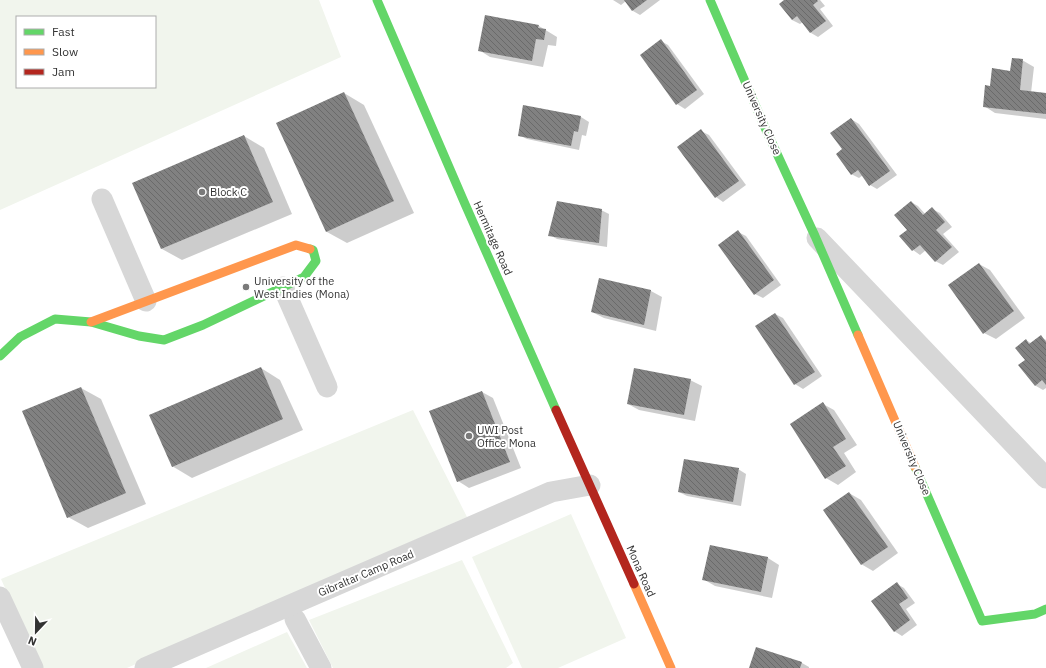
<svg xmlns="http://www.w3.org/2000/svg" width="1046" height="668" font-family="'IBM Plex Sans',sans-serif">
  <defs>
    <pattern id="building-back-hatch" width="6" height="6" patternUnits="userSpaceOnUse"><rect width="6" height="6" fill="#818181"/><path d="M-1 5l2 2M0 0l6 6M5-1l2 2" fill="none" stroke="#6a6a6a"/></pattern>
  </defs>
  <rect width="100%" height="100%" fill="#fff"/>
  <g fill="#f1f5ed" fill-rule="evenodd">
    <path d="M 0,0 L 319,0 L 341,57 L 0,210 ZM 17,17 L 155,17 L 155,87 L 17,87 Z"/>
    <polygon points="413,410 467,517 127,668 41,668 1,579"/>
    <polygon points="571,514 626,638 558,668 522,668 472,557"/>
    <polygon points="462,560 513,663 506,668 333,668 309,620"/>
    <polygon points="287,632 307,668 206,668"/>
  </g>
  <g fill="#0003">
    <polygon points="613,0 660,0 640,15 633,11 626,1 621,5"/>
    <polygon points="786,0 820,0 825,6 820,9 833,26 818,37 811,33 803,22 800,24 792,20"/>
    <polygon points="539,26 557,37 556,46 548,45 543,67 490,57 479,50"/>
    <polygon points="661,41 668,45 704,94 685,109 677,104"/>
    <polygon points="1022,60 1034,67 1031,93 1046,94 1046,119 995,113 984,106 991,87 1011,72"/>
    <polygon points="344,93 364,105 414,213 347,243 327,232 277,124"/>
    <polygon points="524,106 581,117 589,122 586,136 582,135 579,150 527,139 519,135"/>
    <polygon points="851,119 859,124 897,175 877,189 870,185 863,175 859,178 851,174 844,150"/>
    <polygon points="701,131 709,135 746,185 723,202 716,197"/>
    <polygon points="244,136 264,148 292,214 182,260 162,249 134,183"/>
    <polygon points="911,202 918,206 926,215 932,209 940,213 952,227 943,234 959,252 943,265 935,261 926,250 920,255 913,250 908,230"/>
    <polygon points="601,210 609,214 607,247 557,239 550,235"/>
    <polygon points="738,232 746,236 781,285 763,298 755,294"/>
    <polygon points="979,264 990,270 1025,318 996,339 984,333"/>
    <polygon points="651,291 662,297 656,331 604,318 592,312"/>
    <polygon points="775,314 783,318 822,376 803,389 795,384"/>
    <polygon points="1041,337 1046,340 1046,388 1043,390 1036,386 1020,366 1026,360 1026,340 1032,344"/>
    <polygon points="261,368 280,380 303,430 192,478 172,466"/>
    <polygon points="690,380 702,386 695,421 639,410 628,404"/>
    <polygon points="81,388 101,399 146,504 88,528 68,517 24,412"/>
    <polygon points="482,392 493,398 521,468 469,488 458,481"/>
    <polygon points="823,404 834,410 857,445 844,453 856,472 838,485 826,478"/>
    <polygon points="738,469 746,474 741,506 687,496 679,492"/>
    <polygon points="849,493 861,500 898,553 873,571 861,564"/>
    <polygon points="768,558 779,565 772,598 715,586 703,579"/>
    <polygon points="897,584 904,588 915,603 906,609 917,625 902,636 894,631"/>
    <polygon points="802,663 809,667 809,668 750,668"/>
  </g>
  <g fill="url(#building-back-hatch)">
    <polygon points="624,0 647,0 632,11"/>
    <polygon points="784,0 817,0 818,1 813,5 826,21 810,33 797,16 792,20 779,4"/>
    <polygon points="485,15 539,25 538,28 546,29 544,40 536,39 532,61 478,51"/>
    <polygon points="661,39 697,90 676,105 640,55"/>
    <polygon points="1012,58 1023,59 1020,90 1046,93 1046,114 983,107 985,85 990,86 992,68 1010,71"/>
    <polygon points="344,92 394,201 326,232 276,123"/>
    <polygon points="523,105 581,116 578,132 574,131 571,146 518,136"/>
    <polygon points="851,118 890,171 869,186 858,170 851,175 836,154 842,149 830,133"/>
    <polygon points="701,129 739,181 715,198 677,147"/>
    <polygon points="244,135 273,202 161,249 132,183"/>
    <polygon points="557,201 602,209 599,243 548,236"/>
    <polygon points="911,201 923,215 932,207 945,222 936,230 952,247 935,262 920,245 912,251 899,236 907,230 894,215"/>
    <polygon points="738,230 774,280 754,295 718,245"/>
    <polygon points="979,263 1014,311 983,334 948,285"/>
    <polygon points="599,278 651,290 644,325 591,312"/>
    <polygon points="775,313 815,372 794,385 755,326"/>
    <polygon points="1041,335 1046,342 1046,385 1042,380 1035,386 1018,365 1025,360 1015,348 1026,339 1029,344"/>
    <polygon points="261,367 283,419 172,467 149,415"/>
    <polygon points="634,368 691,379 684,415 627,404"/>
    <polygon points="81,387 126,493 67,518 22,411"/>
    <polygon points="482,391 510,462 457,482 429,411"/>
    <polygon points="823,402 846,439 833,447 846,466 825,479 790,424"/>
    <polygon points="684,459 739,468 733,502 678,492"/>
    <polygon points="849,492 888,547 861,565 823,510"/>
    <polygon points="710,545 768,557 761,592 702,580"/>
    <polygon points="897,582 908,598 899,604 910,620 894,632 871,601"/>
    <polygon points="756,647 802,662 800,668 749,668"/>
  </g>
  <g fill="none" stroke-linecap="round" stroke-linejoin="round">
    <g stroke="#d7d7d7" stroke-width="21">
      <polyline points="102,199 146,301"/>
      <polyline points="817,238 1046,478"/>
      <polyline points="283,287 327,387"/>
      <polyline points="0,597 33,668"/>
      <polyline points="295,619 321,668"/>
      <polyline points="145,668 551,492 590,485"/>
    </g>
    <g stroke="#63d668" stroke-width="9">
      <polyline points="377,0 465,204 556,410"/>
      <polyline points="710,0 766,130 815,236 858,335"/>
      <polyline points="0,356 20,337 55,319 91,322 139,336 164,340 203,325 304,277 316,261 313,250 310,249"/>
      <polyline points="915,467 982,621 1035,614 1046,609"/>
    </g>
    <g stroke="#ff974d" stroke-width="9">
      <polyline points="91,322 296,245 310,249"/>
      <polyline points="858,335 915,467"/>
      <polyline points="634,584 671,668"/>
    </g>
    <polyline stroke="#b3261e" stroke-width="9" points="556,410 634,584"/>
  </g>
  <g fill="#7a7a7a" stroke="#fff" stroke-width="1.5">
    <circle cx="202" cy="192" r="4"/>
    <circle cx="246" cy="287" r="4"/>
    <circle cx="469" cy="436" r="4"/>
  </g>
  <g text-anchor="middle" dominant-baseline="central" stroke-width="4" stroke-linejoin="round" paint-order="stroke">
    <g font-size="11" fill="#333" stroke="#fff">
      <text transform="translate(762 118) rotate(66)">University Close</text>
      <text transform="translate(493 238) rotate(66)">Hermitage Road</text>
      <text transform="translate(912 458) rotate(67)">University Close</text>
      <text transform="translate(641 571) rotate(66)">Mona Road</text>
      <text transform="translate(366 573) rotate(-23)">Gibraltar Camp Road</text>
    </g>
    <g font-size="11" fill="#333" stroke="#fff" text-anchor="start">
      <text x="210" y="192">Block C</text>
      <text x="254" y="281">University of the<tspan x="254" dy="13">West Indies (Mona)</tspan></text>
      <text x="477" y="430">UWI Post<tspan x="477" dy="13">Office Mona</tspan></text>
    </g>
  </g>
  <rect x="16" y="16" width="140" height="72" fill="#ffffff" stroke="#adadad"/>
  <rect x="24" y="29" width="20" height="6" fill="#63d668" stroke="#adadad"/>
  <text x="52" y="36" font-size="12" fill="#333333">Fast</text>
  <rect x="24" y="49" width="20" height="6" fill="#ff974d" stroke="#adadad"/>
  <text x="52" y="56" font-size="12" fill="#333333">Slow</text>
  <rect x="24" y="69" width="20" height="6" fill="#b3261e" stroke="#adadad"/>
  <text x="52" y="76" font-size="12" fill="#333333">Jam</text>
  <g transform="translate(36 632) rotate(202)" stroke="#ffffff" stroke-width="3" paint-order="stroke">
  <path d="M0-3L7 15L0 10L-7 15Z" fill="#333333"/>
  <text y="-6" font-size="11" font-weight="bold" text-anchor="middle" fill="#333333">N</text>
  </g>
</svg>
